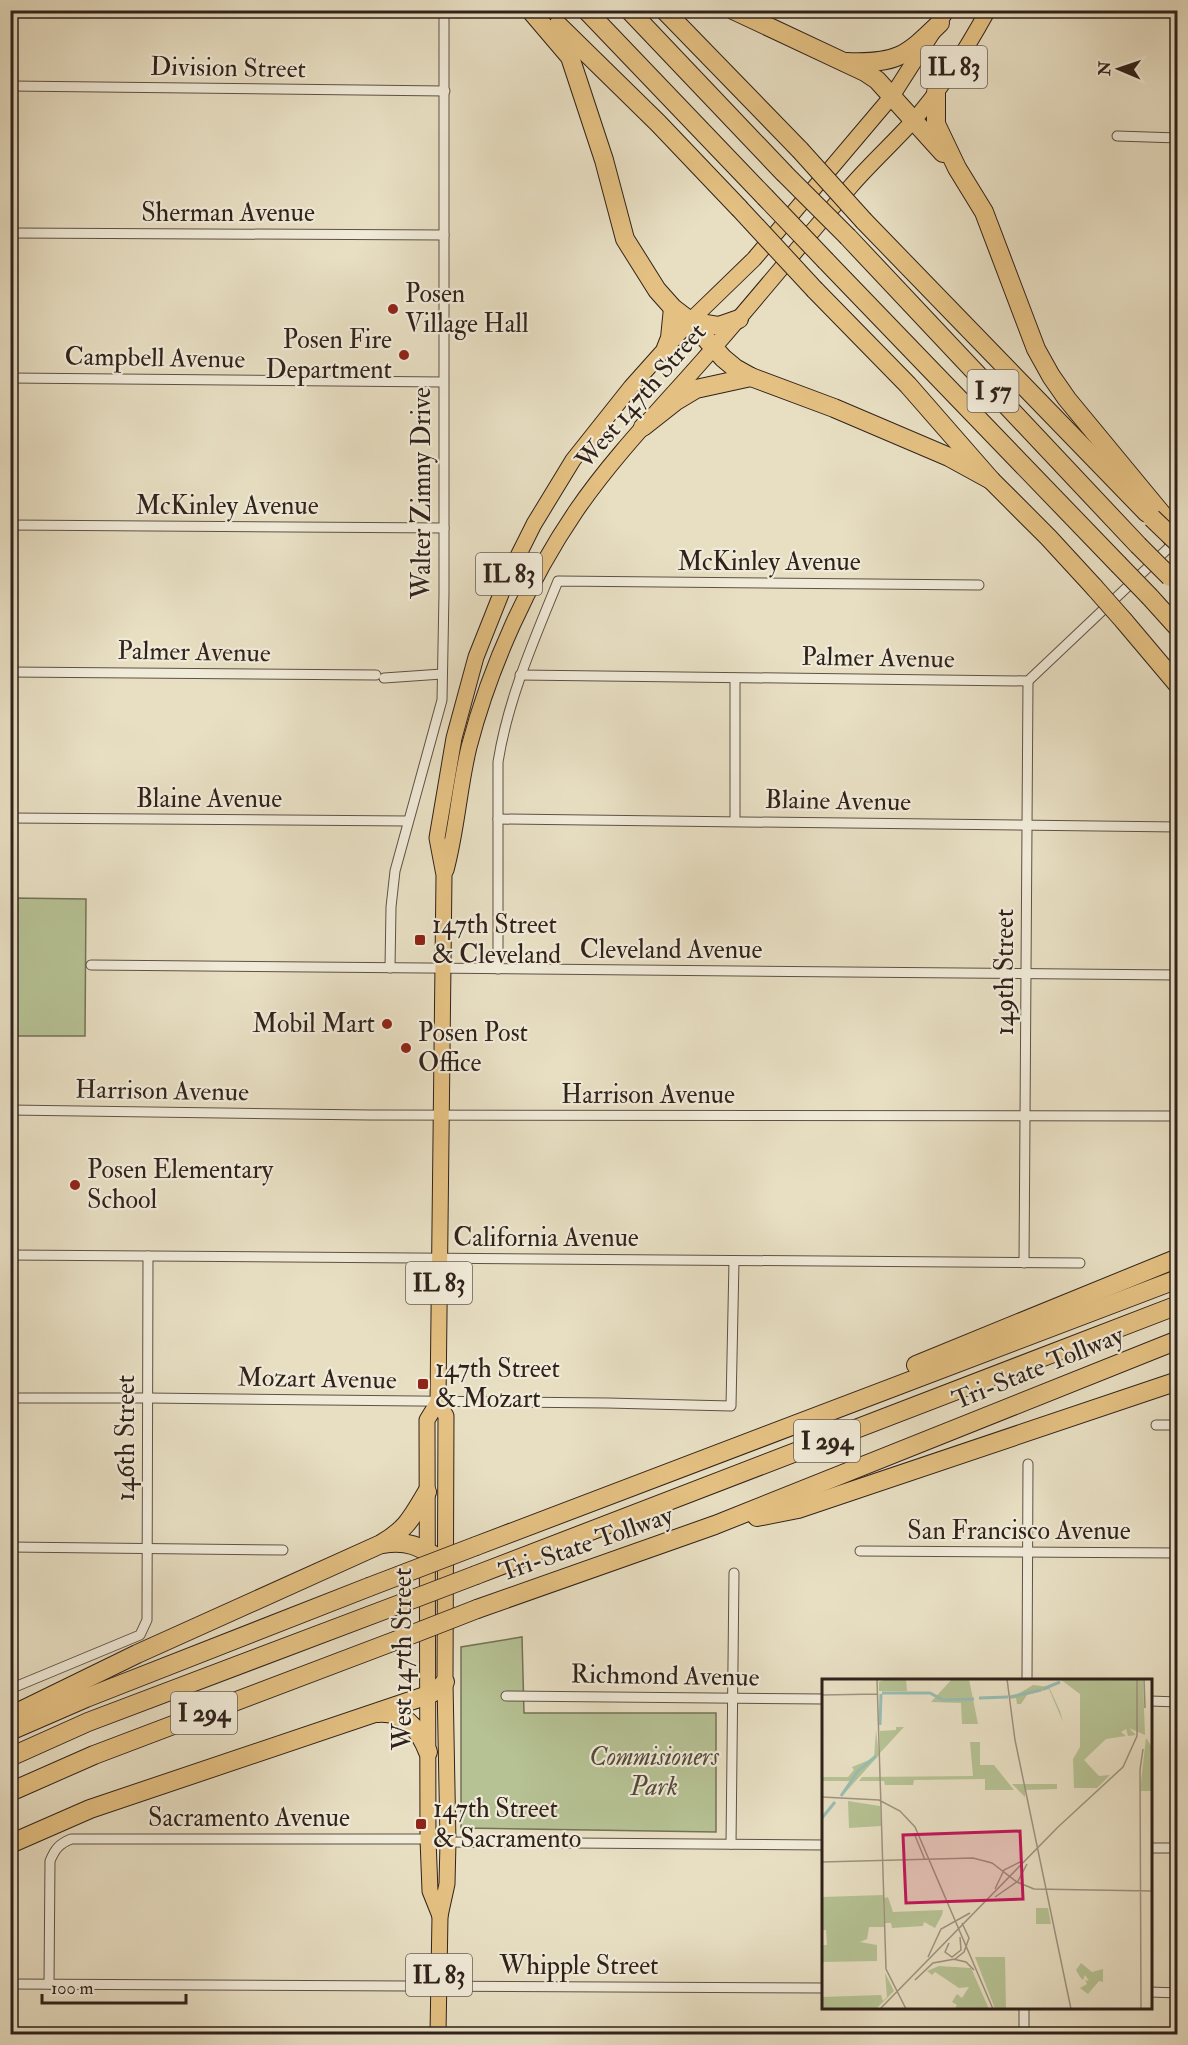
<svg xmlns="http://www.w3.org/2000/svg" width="1188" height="2045" font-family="'IM FELL Double Pica',serif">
  <rect width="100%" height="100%" fill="#e8dfc3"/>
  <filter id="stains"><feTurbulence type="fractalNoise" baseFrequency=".00333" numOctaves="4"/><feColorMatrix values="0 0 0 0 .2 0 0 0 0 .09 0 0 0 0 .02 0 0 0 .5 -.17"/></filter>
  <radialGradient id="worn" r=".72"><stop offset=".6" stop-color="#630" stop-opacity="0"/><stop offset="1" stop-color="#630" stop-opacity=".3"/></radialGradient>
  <g fill="#b6c294" stroke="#737258" stroke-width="1.5">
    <polygon points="11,898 86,899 85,1036 11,1036"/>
    <polygon points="522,1637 524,1713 716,1713 716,1832 461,1828 461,1647"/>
  </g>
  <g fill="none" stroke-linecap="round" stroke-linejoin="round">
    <defs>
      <g id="street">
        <polyline points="10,86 445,91"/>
        <polyline points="1117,136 1178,138"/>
        <polyline points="10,233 444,235"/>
        <polyline points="10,378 443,382"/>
        <polyline points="10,525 444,528"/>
        <polyline points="10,672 376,675"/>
        <polyline points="520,675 1028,681 1178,539"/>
        <polyline points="384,678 442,674"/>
        <polyline points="10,818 407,821"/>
        <polyline points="498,819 1178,827"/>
        <polyline points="735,821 735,678"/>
        <polyline points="91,965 1178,975"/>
        <polyline points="390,968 391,907 395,871 442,700 444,593 444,10"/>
        <path d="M 498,969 L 498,762 C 508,699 534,640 558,581 L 979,585"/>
        <polyline points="10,1110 370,1115 1178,1116"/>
        <polyline points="10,1255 1080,1263"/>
        <polyline points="1024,1263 1028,681"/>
        <polyline points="10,1398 148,1398 607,1403 731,1406 734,1261"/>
        <polyline points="1156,1425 1178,1425"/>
        <polyline points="10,1547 283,1550"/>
        <polyline points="860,1551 1178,1553"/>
        <polyline points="1027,1680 1028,1464"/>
        <polyline points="10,1689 140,1635 147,1620 148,1256"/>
        <polyline points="506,1696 824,1699"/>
        <polyline points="1150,1701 1178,1702"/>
        <polyline points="448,1842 824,1845"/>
        <polyline points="731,1844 734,1573"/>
        <polyline points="1150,1848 1178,1848"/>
        <polyline points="10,1984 824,1988"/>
        <path d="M 49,1984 L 50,1861 C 55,1849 59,1844 71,1839 L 428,1839"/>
        <polyline points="1150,1992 1178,1993"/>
        <polyline points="1024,2034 1024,2008"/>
      </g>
      <g id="primary">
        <path d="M 446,870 C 457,829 459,788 469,747 C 490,666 529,580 576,511 C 613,457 659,410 703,360 C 753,303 801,244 851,186 C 870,164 892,144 912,122 C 942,89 966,50 988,10"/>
        <polyline points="440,1916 430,1891 428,1839 427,1420 438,1402 444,875 437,838 454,738 476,657 509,574 534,524 573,460 631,387 690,321 754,259 892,96 947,10"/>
        <polyline points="438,2034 440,1916 447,1884 448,1842 445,1682 446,1416 438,1402"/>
      </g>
      <g id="highway">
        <polyline points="530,10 570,57 604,160 625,239 657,290 673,308 690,321 723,358 735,368 751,377 834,408 949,457 991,480"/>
        <polyline points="586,10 765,197"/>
        <polyline points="629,10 784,173"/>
        <polyline points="664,10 800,150"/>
        <polyline points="733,10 865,72 877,80 943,153"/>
        <polyline points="558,25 658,123 739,208"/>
        <path d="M 847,62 C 897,64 906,56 940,23"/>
        <polyline points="936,92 936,124 957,168 984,212 1036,349 1051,376 1067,399 1162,514 1172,538"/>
        <polyline points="864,221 1147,513"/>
        <polyline points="848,237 1138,545"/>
        <polyline points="826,261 1118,564"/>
        <polyline points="815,290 908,385 991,480 1048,537 1094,587"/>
        <polyline points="690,321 719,326 739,319"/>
        <polyline points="666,348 670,338 673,308"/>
        <polyline points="643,427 676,401 696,389 751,377"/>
        <polyline points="1150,597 1178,628"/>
        <polyline points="1124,621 1178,685"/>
        <polyline points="916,1365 1178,1258"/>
        <polyline points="757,1517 798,1509 1178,1381"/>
        <path d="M 383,1544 C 410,1539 423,1549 445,1562"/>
        <polyline points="476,1546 1178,1279"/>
        <polyline points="476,1575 1178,1305"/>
        <polyline points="477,1609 715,1525 1178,1340"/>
        <path d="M 378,1713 C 404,1711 419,1729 428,1752"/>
        <path d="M 10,1716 L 137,1654 L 381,1544 C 407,1529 412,1517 427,1492"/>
        <polyline points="10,1731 86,1698 369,1587"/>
        <polyline points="10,1757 88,1722 400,1604"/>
        <polyline points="10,1792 94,1755 400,1639"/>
        <polyline points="10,1844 90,1809 428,1695 438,1690 445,1682"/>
      </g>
    </defs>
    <use href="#street" stroke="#5e5145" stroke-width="11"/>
    <use href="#primary" stroke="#30221b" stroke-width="17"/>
    <use href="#highway" stroke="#30221b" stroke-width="20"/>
    <use href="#street" stroke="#f0ead8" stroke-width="9"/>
    <use href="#primary" stroke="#e4c082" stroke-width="15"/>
    <use href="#highway" stroke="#e4c082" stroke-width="18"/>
    <defs>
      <g id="highway-bridge">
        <polyline points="800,150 864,221"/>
        <polyline points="784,173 848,237"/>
        <polyline points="765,197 826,261"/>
        <polyline points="739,208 815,290"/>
        <polyline points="1152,518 1178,543"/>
        <polyline points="1138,545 1170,577"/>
        <polyline points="1118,564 1150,597"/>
        <polyline points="1094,587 1124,621"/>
        <polyline points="369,1587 476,1546"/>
        <polyline points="400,1604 476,1575"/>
        <polyline points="400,1639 477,1609"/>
      </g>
    </defs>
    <use href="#highway-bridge" stroke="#30221b" stroke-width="20" stroke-linecap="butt"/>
    <use href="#highway-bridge" stroke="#e4c082" stroke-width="18"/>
  </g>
  <g fill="#8f2418" stroke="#f0ead8" stroke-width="2">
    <circle cx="393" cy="309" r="6"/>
    <circle cx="404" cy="355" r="6"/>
    <rect x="414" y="934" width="12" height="12" rx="3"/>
    <circle cx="387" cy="1024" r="6"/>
    <circle cx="406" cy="1048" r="6"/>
    <circle cx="75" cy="1185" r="6"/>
    <rect x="417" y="1378" width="12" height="12" rx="3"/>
    <rect x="415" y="1818" width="12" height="12" rx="3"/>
  </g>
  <g text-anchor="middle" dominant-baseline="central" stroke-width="4.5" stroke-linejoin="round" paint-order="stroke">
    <g fill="#f0ead8" stroke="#6a5e54" stroke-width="1.5">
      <rect x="921" y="46" width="66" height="42" rx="4.5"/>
      <rect x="967.5" y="370" width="51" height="42" rx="4.5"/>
      <rect x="476" y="553" width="66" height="42" rx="4.5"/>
      <rect x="406" y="1262" width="66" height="42" rx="4.5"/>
      <rect x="794" y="1420" width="66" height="42" rx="4.5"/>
      <rect x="171" y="1692" width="66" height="42" rx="4.5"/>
      <rect x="406" y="1954" width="66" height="42" rx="4.5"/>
    </g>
    <g font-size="24" font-weight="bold" fill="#30221b">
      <text x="954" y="67">IL 83</text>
      <text x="993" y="391">I 57</text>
      <text x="509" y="574">IL 83</text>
      <text x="439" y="1283">IL 83</text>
      <text x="827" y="1441">I 294</text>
      <text x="204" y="1713">I 294</text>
      <text x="439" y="1975">IL 83</text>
    </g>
    <g font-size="26" fill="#30221b" stroke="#f0ead8">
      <text transform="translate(228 68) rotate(1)">Division Street</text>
      <text x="228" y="213">Sherman Avenue</text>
      <text transform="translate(155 358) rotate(1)">Campbell Avenue</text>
      <text transform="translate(641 396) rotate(-49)">West 147th Street</text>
      <text transform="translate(422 493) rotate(-90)">Walter Zimny Drive</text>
      <text x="227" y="506">McKinley Avenue</text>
      <text x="769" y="562">McKinley Avenue</text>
      <text transform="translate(194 652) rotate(1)">Palmer Avenue</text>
      <text transform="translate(878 658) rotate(1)">Palmer Avenue</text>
      <text x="209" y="799">Blaine Avenue</text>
      <text transform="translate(838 801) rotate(1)">Blaine Avenue</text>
      <text x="671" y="950">Cleveland Avenue</text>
      <text transform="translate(1005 972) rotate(-90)">149th Street</text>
      <text transform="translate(162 1091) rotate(1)">Harrison Avenue</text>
      <text x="648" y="1095">Harrison Avenue</text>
      <text x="546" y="1238">California Avenue</text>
      <text transform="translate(1038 1368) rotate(-22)">Tri-State Tollway</text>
      <text transform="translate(317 1379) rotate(1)">Mozart Avenue</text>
      <text transform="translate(126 1438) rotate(-90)">146th Street</text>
      <text x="1019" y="1531">San Francisco Avenue</text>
      <text transform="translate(586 1544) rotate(-19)">Tri-State Tollway</text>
      <text transform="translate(403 1659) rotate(-90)">West 147th Street</text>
      <text transform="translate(665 1676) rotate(1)">Richmond Avenue</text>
      <text x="249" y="1818">Sacramento Avenue</text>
      <text x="579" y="1966">Whipple Street</text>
    </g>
    <g font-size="26" fill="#30221b" stroke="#f0ead8" text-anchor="start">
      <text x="405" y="294">Posen<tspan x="405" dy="30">Village Hall</tspan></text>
      <text x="392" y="340" text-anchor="end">Posen Fire<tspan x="392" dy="30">Department</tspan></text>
      <text x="432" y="925">147th Street<tspan x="432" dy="30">&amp; Cleveland</tspan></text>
      <text x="375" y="1024" text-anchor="end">Mobil Mart</text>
      <text x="418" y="1033">Posen Post<tspan x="418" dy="30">Office</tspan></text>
      <text x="87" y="1170">Posen Elementary<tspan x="87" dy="30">School</tspan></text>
      <text x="435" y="1369">147th Street<tspan x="435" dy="30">&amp; Mozart</tspan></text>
      <text x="433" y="1809">147th Street<tspan x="433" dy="30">&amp; Sacramento</tspan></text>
    </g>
    <g font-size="26" font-style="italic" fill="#524a39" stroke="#f0ead8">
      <text x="654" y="1757">Commisioners<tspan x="654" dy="30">Park</tspan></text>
    </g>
  </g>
  <g transform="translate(822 1679)">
    <rect width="330" height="330" fill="#e8dfc3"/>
    <path d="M 65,0 L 84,0 L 85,12 L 57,12 L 57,3 ZM 130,0 L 147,0 L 156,45 L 140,45 L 139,24 L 109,23 ZM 238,0 L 321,0 L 323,56 L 307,49 L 314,56 L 306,57 L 304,50 L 299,53 L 304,57 L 284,60 L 262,81 L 277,97 L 288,96 L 275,109 L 252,109 L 251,80 L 258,68 L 258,15 ZM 211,6 L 227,8 L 238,32 L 241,43 L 227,10 L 205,16 L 199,25 L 195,25 L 194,19 L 188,20 ZM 74,48 L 82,48 L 58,74 L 58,52 L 74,51 ZM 54,51 L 57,76 L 21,116 L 30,102 L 0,102 L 0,98 L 26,98 L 32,91 L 30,88 L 52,79 ZM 324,59 L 330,68 L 330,112 L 318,112 ZM 148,63 L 158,63 L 158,86 L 172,86 L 192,111 L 163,111 L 163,100 L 92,101 L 91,106 L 63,106 L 62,102 L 37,102 L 40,98 L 151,97 ZM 190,105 L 235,105 L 235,110 L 203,111 L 203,118 ZM 26,122 L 58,127 L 59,147 L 27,149 ZM 61,216 L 62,248 L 47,248 L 45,260 L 38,263 L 55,266 L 55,282 L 0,283 L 0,266 L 5,266 L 4,251 L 0,251 L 0,218 ZM 66,218 L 71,233 L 121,231 L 120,236 L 113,249 L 102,243 L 101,247 L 70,249 L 69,244 L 63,244 L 62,219 ZM 214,229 L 226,229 L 229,245 L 214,245 ZM 153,278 L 183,278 L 184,330 L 173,330 ZM 259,284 L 270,293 L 281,290 L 281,303 L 277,302 L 266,315 L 258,309 L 265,305 L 263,301 L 267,302 L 263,296 L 261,301 L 258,298 L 254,291 ZM 117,287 L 149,289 L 167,330 L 133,330 L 135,326 L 130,323 L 135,315 L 140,319 L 147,308 L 137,309 L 113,293 L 110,296 L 105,292 ZM 63,294 L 72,312 L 54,330 L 0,330 L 0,318 L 59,316 L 61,322 L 65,318 Z" fill="#b6c294"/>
    <path fill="none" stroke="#97bdb3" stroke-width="3" d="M 221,10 L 238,3M 60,14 L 108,14 L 121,21 L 152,20M 188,18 L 219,11M 157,19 L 186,18M 58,46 L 59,15M 19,117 L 36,92 L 54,77M 0,139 L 13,123"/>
    <path fill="none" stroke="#9e9380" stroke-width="1.5" d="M 55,0 L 64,290 L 84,330M 185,0 L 193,61 L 249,330M 322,0 L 323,29M 0,16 L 56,15M 0,118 L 57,121 L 78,132 L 93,148 L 171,330M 92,154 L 103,181M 0,183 L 151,179 L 170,184 L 195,203 L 212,210 L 330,212M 173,210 L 182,191 L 198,183M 173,218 L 196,202 L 205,185M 127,264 L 123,273 L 130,278 L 139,271 L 138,258M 106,278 L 119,250 L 148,234M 131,280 L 144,283 L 152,291M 93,301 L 111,284 L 133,280 L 142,273 L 147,259 L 140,244M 58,330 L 236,148 L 301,88 L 315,57 L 315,0M 319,330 L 318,91 L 321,70"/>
    <path fill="#c2185b" fill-opacity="0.15" stroke="#c2185b" stroke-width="3" d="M 198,152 L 201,220 L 84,224 L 81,156 Z"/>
    <rect width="330" height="330" fill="none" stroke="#30221b" stroke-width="3"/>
  </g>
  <rect width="1188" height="2045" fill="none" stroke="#e8dfc3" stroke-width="36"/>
  <rect x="12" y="12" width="1164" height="2021" fill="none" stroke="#30221b" stroke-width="3"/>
  <rect x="18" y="18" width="1152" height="2009" fill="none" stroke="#30221b" stroke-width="1.5"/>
  <g transform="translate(1119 69) rotate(272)" stroke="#f0ead8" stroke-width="4.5" paint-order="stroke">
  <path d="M0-4.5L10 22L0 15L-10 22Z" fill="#30221b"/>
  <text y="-9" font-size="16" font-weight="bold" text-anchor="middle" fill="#30221b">N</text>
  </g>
  <path d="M42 1994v9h144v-9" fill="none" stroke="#30221b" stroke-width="3"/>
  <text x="51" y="1994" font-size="18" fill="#30221b" stroke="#f0ead8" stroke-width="4.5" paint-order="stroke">100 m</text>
  <rect width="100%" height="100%" filter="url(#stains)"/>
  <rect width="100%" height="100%" fill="url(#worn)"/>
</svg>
